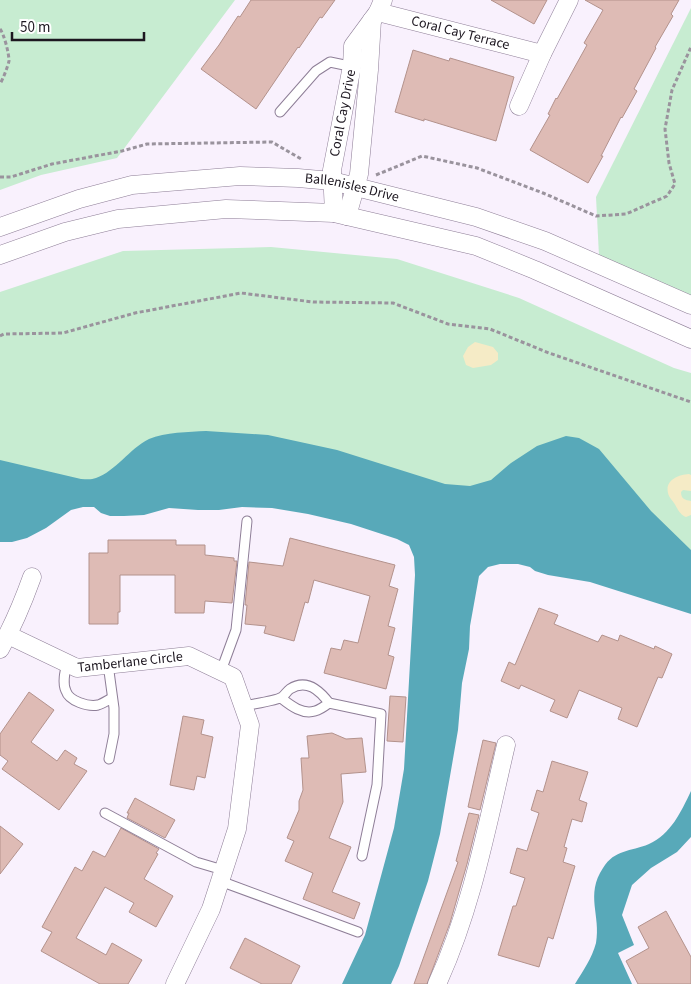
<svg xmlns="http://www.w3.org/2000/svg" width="691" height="984" font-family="'Source Sans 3',sans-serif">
  <rect width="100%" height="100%" fill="#f9f1fd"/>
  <g fill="#c7ecd1">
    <polygon points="0,0 235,0 117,158 41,175 0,190"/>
    <polygon points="691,8 691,296 599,256 596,197"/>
    <polygon points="271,247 397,259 519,298 674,368 691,373 691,586 401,510 0,485 0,292 123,251"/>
  </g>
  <g fill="#f5ebc6">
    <polygon points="475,342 493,347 498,353 498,360 491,365 473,368 466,365 463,356 468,347"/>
    <path d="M 689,474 L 691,475 L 691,491 L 683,490 L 681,492 C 681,499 685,500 691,501 L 691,515 L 686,517 C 679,514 678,509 674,503 C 672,500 670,498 669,496 C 663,481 677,475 689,474 Z"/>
  </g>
  <g fill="#58a9b9">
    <path d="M 206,431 L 268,435 L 337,450 L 445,484 L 470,486 L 491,480 L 511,463 L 537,446 L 566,436 L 579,438 L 599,449 L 651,511 L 691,550 L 691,614 L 590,582 L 548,575 L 535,571 L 530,567 L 518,564 L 500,564 L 488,567 L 479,576 L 470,626 L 469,649 L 462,683 L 458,730 L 440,834 L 428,881 L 399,966 L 391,984 L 342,984 L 365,935 L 394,828 L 404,769 L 415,575 L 414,557 L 409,545 L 397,539 L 351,524 L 308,514 L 272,508 L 242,507 L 219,510 L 198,510 L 169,508 L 144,515 L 124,516 L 110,516 L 101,513 L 94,507 L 83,507 L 71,510 L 46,528 L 27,538 L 12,542 L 0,542 L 0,460 L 81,479 C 86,479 91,480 96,478 C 116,471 129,449 149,439 C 165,432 189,432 206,431 Z"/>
    <path d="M 691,791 L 691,837 L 677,852 L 651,868 L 632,885 L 622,915 L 634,945 L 618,953 L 632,984 L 575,984 C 583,971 592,958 596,943 C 601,915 585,895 603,868 C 615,849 630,852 649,844 C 671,834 681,812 691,791 Z"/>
  </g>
  <g fill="#debbb5" stroke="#b3928c">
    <polygon points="251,0 335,0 322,18 320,17 299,48 298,47 256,109 201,69 219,45 238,16 240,17"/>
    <polygon points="491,0 547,0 534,24"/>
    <polygon points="585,0 679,0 671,14 673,16 655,47 656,48 634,89 637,91 622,118 621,117 601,156 603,156 588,183 530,150 550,115 548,114 556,98 557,99 587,45 584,43 603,10"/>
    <polygon points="413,50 449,61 450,58 514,77 496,141 424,119 424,121 395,112"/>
    <polygon points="290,538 395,565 389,586 398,589 388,626 395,628 388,655 394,657 386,689 324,673 331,648 341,650 344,640 358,643 370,596 314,580 308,603 305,602 294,641 264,633 266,626 245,624 247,605 245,605 249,562 283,566"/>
    <polygon points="108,540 176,540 176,545 205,545 205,555 234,558 234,561 237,561 232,603 205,601 204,613 175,613 175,575 120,575 120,612 118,612 118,624 89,624 89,553 108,553"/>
    <polygon points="539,608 558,615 554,624 598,642 602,635 618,641 620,635 654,649 655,646 672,654 662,678 658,677 637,727 618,719 622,708 579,690 567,718 550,711 555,700 521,685 519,689 501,681 509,662 515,665"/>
    <polygon points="29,692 54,710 31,742 57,761 65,750 77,758 74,764 87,771 59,810 2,769 8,761 0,755 0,734"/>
    <polygon points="390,696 406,697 403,742 387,741"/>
    <polygon points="183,716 204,720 201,734 213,737 205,778 197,776 194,790 170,785"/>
    <polygon points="332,733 346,739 362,738 366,772 341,774 343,802 329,838 351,847 332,892 360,903 354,919 303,899 313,873 285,861 294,841 287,838 299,810 299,801 303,790 301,758 309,758 307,736"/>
    <polygon points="483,740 496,743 480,810 468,807"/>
    <polygon points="552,761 588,772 579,800 587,803 582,822 572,819 564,847 567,848 563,862 575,866 553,939 548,937 539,967 498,955 513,906 516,906 525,878 510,873 517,848 527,851 539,813 531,810 537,790 543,792"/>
    <polygon points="135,798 175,820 165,838 127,818 129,813 127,813"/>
    <polygon points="469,813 479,815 467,864 450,923 427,984 414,984 458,862 456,861"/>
    <polygon points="0,826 23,844 0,874"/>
    <polygon points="121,828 159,849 156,853 158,854 144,879 173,896 156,927 129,912 134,903 105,887 76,938 106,955 112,943 142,960 128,984 100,984 41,951 52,932 42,927 75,867 82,871 93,851 105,857"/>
    <polygon points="666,911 691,957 691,984 638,984 626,961 649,948 638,927"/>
    <polygon points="245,938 300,966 291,984 262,984 230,968"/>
  </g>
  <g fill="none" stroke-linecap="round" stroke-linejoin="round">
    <defs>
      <g id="service">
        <polyline points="280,112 316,71 330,62 354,67"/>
        <path d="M 67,663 C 65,671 62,683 66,691 C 69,701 88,707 98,705 C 102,704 108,700 112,698"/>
        <polyline points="108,664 114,708 114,734 109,759"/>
        <polyline points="221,671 236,630 247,521"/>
        <polyline points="329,703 381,714 377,785 362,856"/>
        <path d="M 244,706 C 252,704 276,701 282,697 C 285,695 287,691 290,689 C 307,678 320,691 329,703 C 325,706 319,710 315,711 C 302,715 290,705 281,698"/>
        <polyline points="105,813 196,862 223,870"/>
        <polyline points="220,881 358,932"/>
      </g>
      <g id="minor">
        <path id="s1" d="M 378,12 L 542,54"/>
        <polyline points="519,106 542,54 569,0"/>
        <path id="s2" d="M 334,213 L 332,170 L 352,66 L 353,46 L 378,12 L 383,0"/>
        <polyline points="347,216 359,174 369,70 372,20"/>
        <path id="s3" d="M 0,227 L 79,199 L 132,185 L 240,176 L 298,178 L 332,181 L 476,217 L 545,241 L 691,305"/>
        <polyline points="0,255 65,232 118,219 226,209 334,213 476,246 535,270 691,339"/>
        <path id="s4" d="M 8,635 L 77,668 L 189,656 L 233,677 L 250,725 L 237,829 L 211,909 L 175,984"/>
        <path d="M 0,649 C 13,626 23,602 32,577"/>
        <path d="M 437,984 C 472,908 487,826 506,745"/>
      </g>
    </defs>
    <use href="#service" stroke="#8e7e97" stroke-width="11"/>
    <use href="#minor" stroke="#8e7e97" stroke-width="19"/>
    <g stroke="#9a939d" stroke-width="3" stroke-dasharray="4 2.5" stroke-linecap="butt">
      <path d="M 0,29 C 4,34 9,53 9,61 C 8,66 3,79 0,84"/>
      <polyline points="376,175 422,156 477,168 543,193 596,216 626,214 667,196 675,184 669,163 665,129 672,90 691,47"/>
      <polyline points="0,177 11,177 52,164 122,151 147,144 272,142 303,160"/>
      <polyline points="0,336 4,334 63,333 135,313 241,293 313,302 393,303 448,324 490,329 549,353 691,402"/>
    </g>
    <use href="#service" stroke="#fff" stroke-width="9"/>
    <use href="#minor" stroke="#fff" stroke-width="18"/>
  </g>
  <g text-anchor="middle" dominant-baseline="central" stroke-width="4" stroke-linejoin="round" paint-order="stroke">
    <g font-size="14" fill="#1d1720" stroke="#fff">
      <text stroke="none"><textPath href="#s1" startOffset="85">Coral Cay Terrace</textPath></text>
      <text stroke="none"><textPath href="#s2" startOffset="101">Coral Cay Drive</textPath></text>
      <text stroke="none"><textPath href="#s3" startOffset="360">Ballenisles Drive</textPath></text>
      <text stroke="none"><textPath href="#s4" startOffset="130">Tamberlane Circle</textPath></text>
    </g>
  </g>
  <path d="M12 32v8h132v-8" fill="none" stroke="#1d1720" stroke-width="2.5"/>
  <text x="20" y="32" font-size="15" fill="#1d1720" stroke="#ffffff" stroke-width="4" paint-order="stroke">50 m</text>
</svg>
